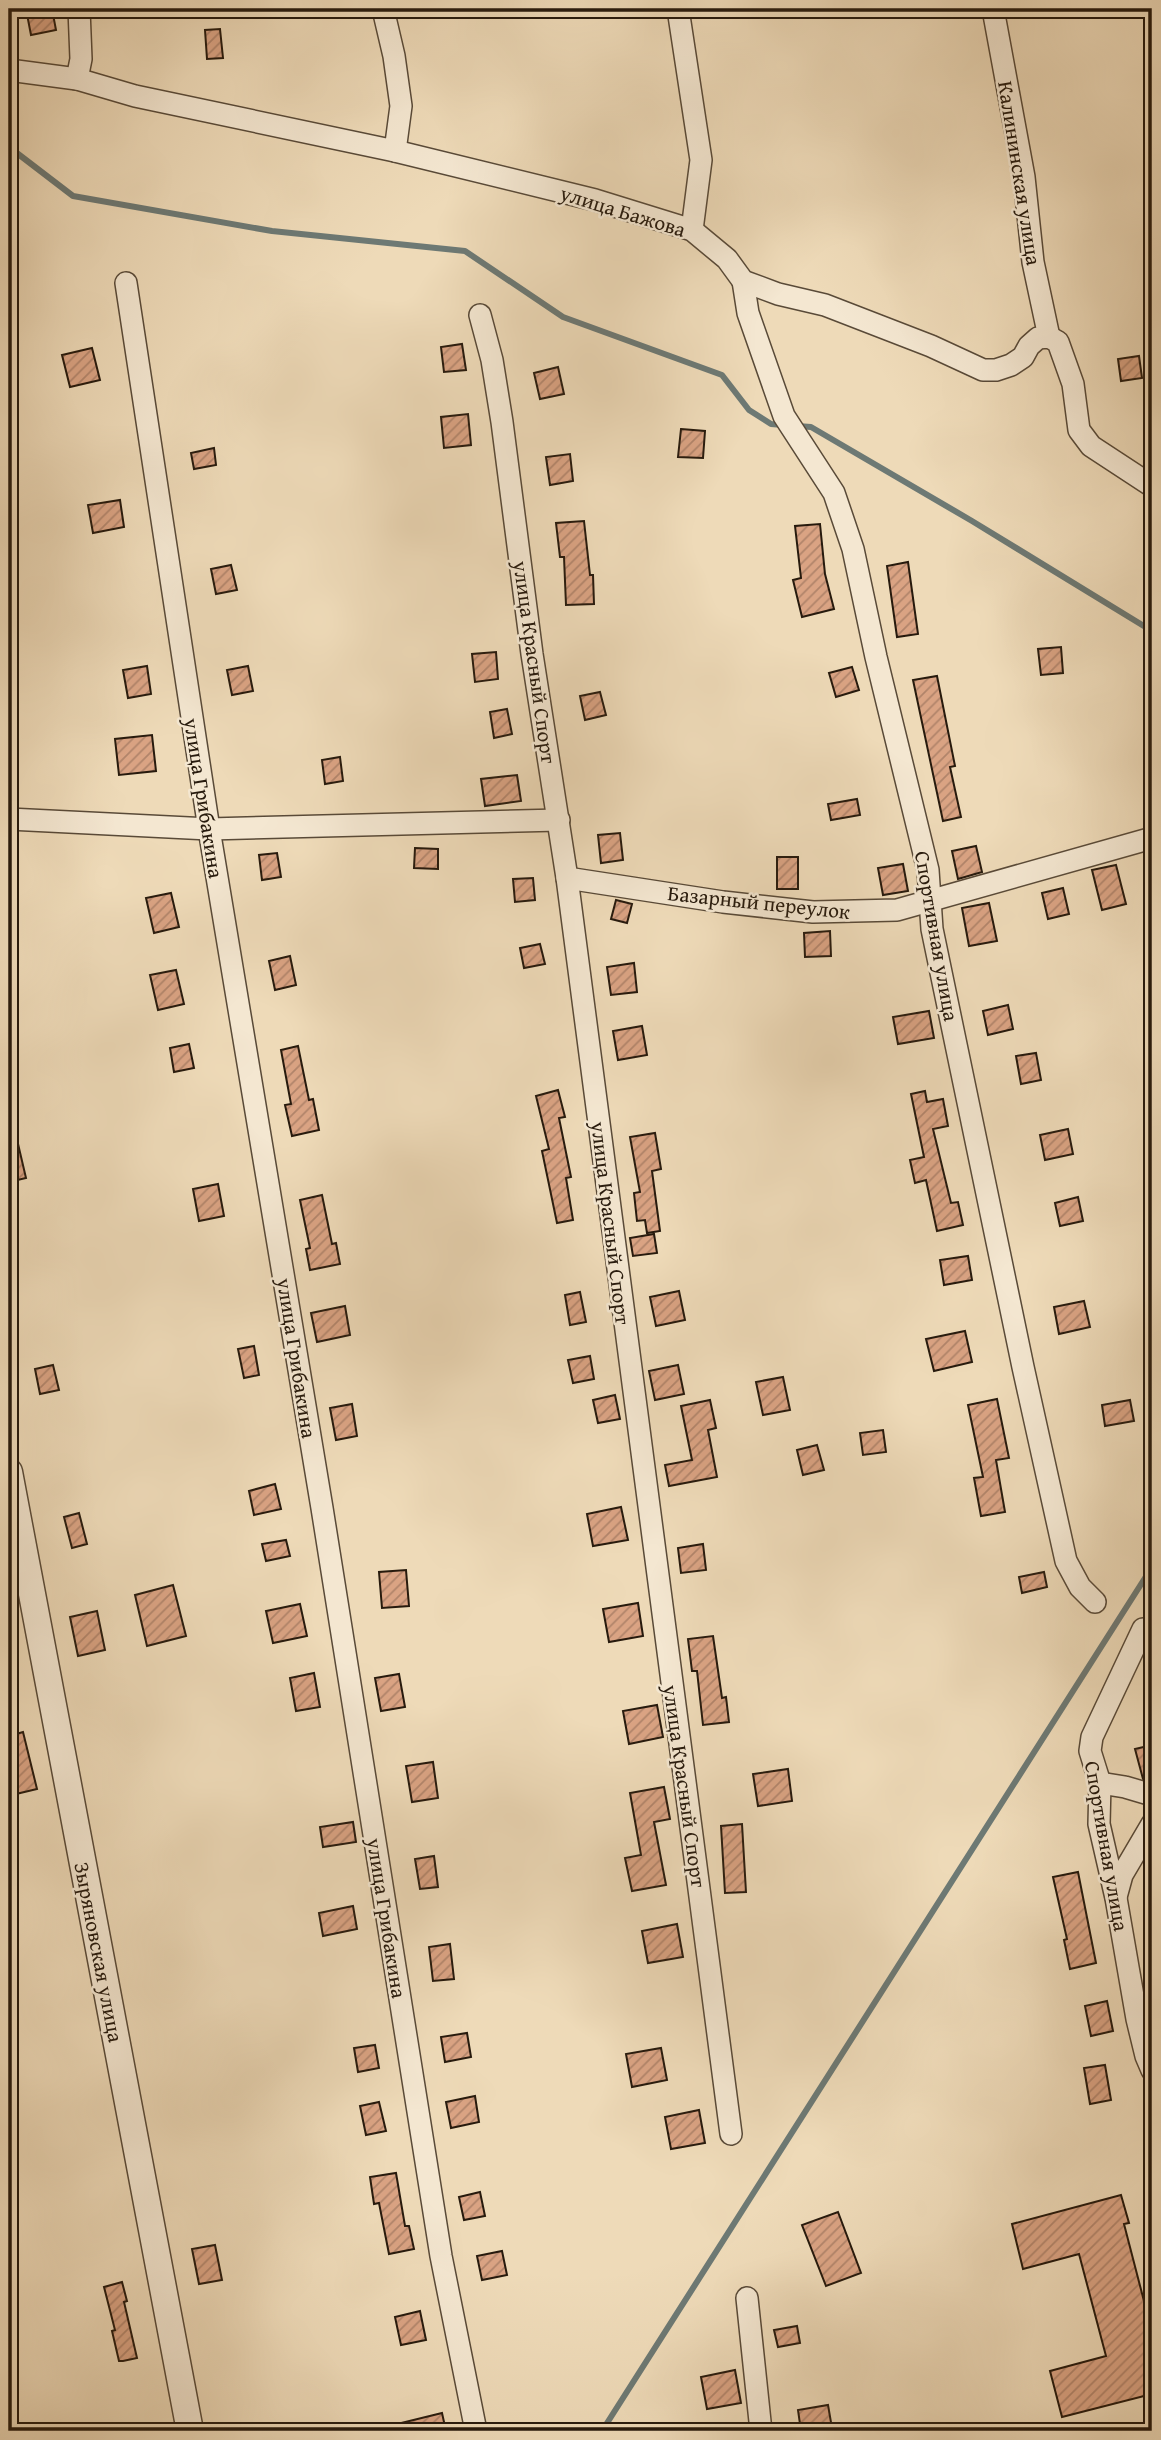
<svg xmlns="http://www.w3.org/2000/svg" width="1161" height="2440" font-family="'Gentium Book Plus',serif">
  <defs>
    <pattern id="building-hatch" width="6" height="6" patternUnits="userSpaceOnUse" patternTransform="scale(1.75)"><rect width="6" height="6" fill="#daa383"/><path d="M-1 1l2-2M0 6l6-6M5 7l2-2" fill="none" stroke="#b1846a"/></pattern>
  </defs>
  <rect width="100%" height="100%" fill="#eedab8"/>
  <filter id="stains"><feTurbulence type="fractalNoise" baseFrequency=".00286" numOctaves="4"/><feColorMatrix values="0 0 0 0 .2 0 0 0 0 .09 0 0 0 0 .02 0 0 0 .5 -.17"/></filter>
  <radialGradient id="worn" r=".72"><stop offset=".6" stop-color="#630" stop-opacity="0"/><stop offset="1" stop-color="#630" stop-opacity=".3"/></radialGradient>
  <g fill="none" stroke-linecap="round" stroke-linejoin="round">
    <g stroke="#6d7974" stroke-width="6">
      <polyline points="9,147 73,196 272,231 465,251 563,317 722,375 749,410 771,424 783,425"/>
      <polyline points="797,426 811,427 972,521 1152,631"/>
      <polyline points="602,2431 1152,1567"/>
    </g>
  </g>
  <g fill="url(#building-hatch)" stroke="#271a0d" stroke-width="2">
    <polygon points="26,9 52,9 56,30 31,35"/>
    <polygon points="220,29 223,58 207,59 205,30"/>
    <polygon points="462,344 466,370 444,372 441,347"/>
    <polygon points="92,348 100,380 70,387 62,355"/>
    <polygon points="1139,356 1142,378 1121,381 1118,359"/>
    <polygon points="558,367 564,394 540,399 534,373"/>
    <polygon points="468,414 471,445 444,448 441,417"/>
    <polygon points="681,429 705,431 703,458 678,457"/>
    <polygon points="214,448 216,465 194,469 191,453"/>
    <polygon points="570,454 573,481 550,485 546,457"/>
    <polygon points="120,500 124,527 93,533 88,505"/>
    <polygon points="584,521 590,575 593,575 594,604 566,605 564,557 560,557 556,523"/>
    <polygon points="820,524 825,574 834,609 802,617 793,580 801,578 795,526"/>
    <polygon points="908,562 918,634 897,637 887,566"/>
    <polygon points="231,565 237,590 216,594 211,569"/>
    <polygon points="1061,647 1063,673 1041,675 1038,649"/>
    <polygon points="496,652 498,679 475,682 472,654"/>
    <polygon points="147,666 151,694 128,698 123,670"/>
    <polygon points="248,666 253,691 232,695 227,670"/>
    <polygon points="852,667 859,690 836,697 829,673"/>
    <polygon points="937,676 955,766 950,767 961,817 943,821 913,680"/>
    <polygon points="600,692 606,715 585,720 580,696"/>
    <polygon points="507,709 512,734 494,738 490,712"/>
    <polygon points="152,735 156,771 119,775 115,739"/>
    <polygon points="340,757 343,781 325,784 322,760"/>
    <polygon points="517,775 521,801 485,806 481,779"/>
    <polygon points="857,799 860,815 831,820 828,804"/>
    <polygon points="620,833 623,860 601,863 598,835"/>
    <polygon points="976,846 982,872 958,879 952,851"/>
    <polygon points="415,848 438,849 438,869 414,868"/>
    <polygon points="277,853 281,877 262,880 259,855"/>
    <rect x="777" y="857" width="21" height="32"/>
    <polygon points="903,864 908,891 883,895 878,868"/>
    <polygon points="1116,865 1126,904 1102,910 1092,870"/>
    <polygon points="533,878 535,900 515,902 513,879"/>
    <polygon points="1063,888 1069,914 1048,919 1042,893"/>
    <polygon points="171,893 179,927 154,933 146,898"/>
    <polygon points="616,900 632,904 627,923 611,919"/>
    <polygon points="989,903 997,941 969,946 962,908"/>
    <polygon points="830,931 831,956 805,957 804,933"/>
    <polygon points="540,944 545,964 524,968 520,948"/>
    <polygon points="290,956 296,985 275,990 269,961"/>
    <polygon points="634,963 637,992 611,995 607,967"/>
    <polygon points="176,970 184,1004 158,1010 150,975"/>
    <polygon points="1008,1005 1013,1029 988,1035 983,1011"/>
    <polygon points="929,1011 934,1038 898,1044 893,1017"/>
    <polygon points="642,1026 647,1055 618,1060 613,1031"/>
    <polygon points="189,1044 194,1068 174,1072 170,1048"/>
    <polygon points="298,1046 309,1100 313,1099 319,1130 292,1136 285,1105 291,1104 281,1050"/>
    <polygon points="1036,1053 1041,1080 1021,1084 1016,1056"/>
    <polygon points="558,1090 565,1117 559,1118 571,1177 566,1178 573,1220 557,1223 542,1151 549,1149 536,1096"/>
    <polygon points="925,1091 927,1102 943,1099 948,1126 933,1129 951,1203 958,1202 963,1225 937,1231 926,1180 915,1183 910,1160 924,1157 911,1094"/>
    <polygon points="1068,1129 1073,1154 1045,1160 1040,1135"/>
    <polygon points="15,1131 26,1178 9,1182 9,1132"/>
    <polygon points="655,1133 661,1169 652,1171 660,1231 647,1233 645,1220 637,1221 634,1193 640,1192 630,1137"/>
    <polygon points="218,1184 224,1216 199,1221 193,1189"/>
    <polygon points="322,1195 332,1244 336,1243 340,1264 310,1270 306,1249 310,1248 300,1200"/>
    <polygon points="1078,1197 1083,1221 1060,1226 1055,1203"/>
    <polygon points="654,1234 657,1253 633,1256 630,1238"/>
    <polygon points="968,1256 972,1280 944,1285 940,1260"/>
    <polygon points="679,1291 685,1320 656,1326 650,1297"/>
    <polygon points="580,1292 586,1322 570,1325 565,1295"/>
    <polygon points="1084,1301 1090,1327 1059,1334 1054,1307"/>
    <polygon points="345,1306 350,1335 317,1342 311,1313"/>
    <polygon points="965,1331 972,1362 934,1371 926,1339"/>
    <polygon points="254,1346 259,1375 244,1378 238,1349"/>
    <polygon points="590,1356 594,1379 573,1383 568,1360"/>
    <polygon points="53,1365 59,1390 40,1394 35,1369"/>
    <polygon points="678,1365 684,1394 655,1400 649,1371"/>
    <polygon points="783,1377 790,1410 763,1415 756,1382"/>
    <polygon points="615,1395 620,1419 598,1423 593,1400"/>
    <polygon points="997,1399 1009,1458 996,1460 1005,1512 981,1516 974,1478 983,1477 968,1405"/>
    <polygon points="710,1400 716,1428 708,1430 717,1477 669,1486 665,1465 692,1460 681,1406"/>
    <polygon points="1130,1400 1134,1421 1105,1426 1102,1405"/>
    <polygon points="352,1404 357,1436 336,1440 330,1408"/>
    <polygon points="883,1430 886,1452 863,1455 860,1433"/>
    <polygon points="817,1445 824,1470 803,1475 797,1450"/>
    <polygon points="275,1484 281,1509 254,1515 249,1491"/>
    <polygon points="621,1507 628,1540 593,1546 587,1514"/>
    <polygon points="79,1513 87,1544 72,1548 64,1517"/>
    <polygon points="286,1540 290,1556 266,1561 262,1544"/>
    <polygon points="703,1544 706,1570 681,1573 678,1548"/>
    <polygon points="406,1570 409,1606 382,1608 379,1572"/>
    <polygon points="1044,1572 1047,1587 1022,1593 1019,1577"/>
    <polygon points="173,1585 186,1636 147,1646 135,1595"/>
    <polygon points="638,1603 643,1636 609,1642 603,1609"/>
    <polygon points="300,1604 307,1636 273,1643 266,1611"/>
    <polygon points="97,1611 105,1650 78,1656 70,1617"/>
    <polygon points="713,1636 722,1698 726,1697 729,1722 703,1725 697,1671 692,1671 688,1639"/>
    <polygon points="314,1673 320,1707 296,1711 290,1678"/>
    <polygon points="399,1674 405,1707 381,1711 375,1678"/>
    <polygon points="657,1705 663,1737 629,1744 623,1711"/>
    <polygon points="23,1732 37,1789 16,1794 9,1765 9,1736"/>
    <polygon points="1152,1745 1152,1781 1143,1779 1135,1749"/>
    <polygon points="433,1762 438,1798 412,1802 406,1766"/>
    <polygon points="788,1769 792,1801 758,1806 753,1774"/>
    <polygon points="664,1787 670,1819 654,1822 666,1885 632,1891 625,1858 641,1855 630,1793"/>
    <polygon points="353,1822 356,1842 323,1847 320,1827"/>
    <polygon points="742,1824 746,1892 725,1893 721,1826"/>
    <polygon points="434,1856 438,1887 420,1889 415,1859"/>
    <polygon points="1078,1872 1096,1963 1070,1969 1064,1940 1067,1939 1053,1877"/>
    <polygon points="353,1906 357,1929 323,1936 319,1913"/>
    <polygon points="677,1924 683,1957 648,1963 642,1931"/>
    <polygon points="450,1944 454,1979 433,1981 429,1947"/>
    <polygon points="1107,2001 1113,2031 1091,2036 1085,2006"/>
    <polygon points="467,2033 471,2057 445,2062 441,2037"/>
    <polygon points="375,2045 379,2068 358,2072 354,2048"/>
    <polygon points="661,2048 667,2080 632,2087 626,2054"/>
    <polygon points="1105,2065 1111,2100 1090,2104 1084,2068"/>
    <polygon points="475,2096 479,2122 451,2128 446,2102"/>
    <polygon points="379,2102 386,2131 366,2135 360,2106"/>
    <polygon points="699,2110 705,2143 671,2149 665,2117"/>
    <polygon points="396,2173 405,2226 409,2226 414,2249 389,2254 379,2203 374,2204 370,2177"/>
    <polygon points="480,2192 485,2216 464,2220 459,2197"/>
    <polygon points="1121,2195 1129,2223 1124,2224 1152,2332 1152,2394 1062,2417 1050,2371 1106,2356 1079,2254 1023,2269 1012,2224"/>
    <polygon points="838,2212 861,2273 826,2286 802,2225"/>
    <polygon points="215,2245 222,2280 199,2284 192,2249"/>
    <polygon points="502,2251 507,2275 482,2280 477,2256"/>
    <polygon points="122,2282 127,2301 124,2302 137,2358 123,2361 119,2361 112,2331 115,2330 104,2287"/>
    <polygon points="420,2311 426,2340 401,2345 395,2317"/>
    <polygon points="797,2326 800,2343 778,2347 774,2330"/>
    <polygon points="735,2370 741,2403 707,2409 701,2377"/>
    <polygon points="828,2405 832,2428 801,2431 798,2410"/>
    <polygon points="442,2413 446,2431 394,2431 393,2425"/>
  </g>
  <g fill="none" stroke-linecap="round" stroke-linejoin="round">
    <defs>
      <g id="minor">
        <polyline points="383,9 394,56 401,106 395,151"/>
        <polyline points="678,9 701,160 692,230"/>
        <polyline points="993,9 1024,177 1033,262 1049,337"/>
        <polyline points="9,70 77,79 135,96 395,151 595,200 692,230 727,259 743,281 778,294 825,305 931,346 983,370 996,370 1011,365 1023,357 1029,346 1038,338 1049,337 1058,342 1073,384 1079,430 1091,446 1152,486"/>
        <polyline points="77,79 81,59 79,9"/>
        <polyline points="743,281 748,313 784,416 834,493 853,549 876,657 928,870 932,929 1023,1367 1066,1561 1080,1587 1095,1602"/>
        <polyline points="126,283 209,829 322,1508 441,2256 476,2431"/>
        <polyline points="480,315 492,360 502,422 532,654 567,878 731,2134"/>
        <polyline points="9,819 209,829 559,820"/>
        <polyline points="567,878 723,902 813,912 897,910 1152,838"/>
        <polyline points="1143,1629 1092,1737 1090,1751 1100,1783 1099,1824 1116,1898 1137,2019 1146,2056 1152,2070"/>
        <polyline points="1100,1783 1125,1787 1152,1795"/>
        <polyline points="1116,1897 1122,1875 1152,1824"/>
        <polyline points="747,2298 761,2431"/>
      </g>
      <polyline id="tertiary" points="9,1472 190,2431"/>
    </defs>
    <use href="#minor" stroke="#594a38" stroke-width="24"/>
    <use href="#tertiary" stroke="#594a38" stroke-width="29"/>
    <use href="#minor" stroke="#f4e7d1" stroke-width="21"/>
    <use href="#tertiary" stroke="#f4e7d1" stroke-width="26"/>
  </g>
  <g text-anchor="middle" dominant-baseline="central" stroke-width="5" stroke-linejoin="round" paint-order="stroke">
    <g font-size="21" fill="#271a0d" stroke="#f4e7d1">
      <text transform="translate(1020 173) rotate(81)">Калининская улица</text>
      <text transform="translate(623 211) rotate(17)">улица Бажова</text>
      <text transform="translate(535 662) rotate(82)">улица Красный Спорт</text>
      <text transform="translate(204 798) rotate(81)">улица Грибакина</text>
      <text transform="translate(759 902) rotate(6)">Базарный переулок</text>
      <text transform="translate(937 936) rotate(80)">Спортивная улица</text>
      <text transform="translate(611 1223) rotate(83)">улица Красный Спорт</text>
      <text transform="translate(297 1358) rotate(81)">улица Грибакина</text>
      <text transform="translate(685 1786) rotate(82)">улица Красный Спорт</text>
      <text transform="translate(1107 1846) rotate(80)">Спортивная улица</text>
      <text transform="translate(387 1918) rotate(81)">улица Грибакина</text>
      <text transform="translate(99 1952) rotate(79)">Зыряновская улица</text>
    </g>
  </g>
  <rect width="1161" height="2440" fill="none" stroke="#eedab8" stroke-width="35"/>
  <rect x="10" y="10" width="1140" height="2419" fill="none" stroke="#271a0d" stroke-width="3.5"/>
  <rect x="18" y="18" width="1126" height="2405" fill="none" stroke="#271a0d" stroke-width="2"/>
  <rect width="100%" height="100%" filter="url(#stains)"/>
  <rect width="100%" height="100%" fill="url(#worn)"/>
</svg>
